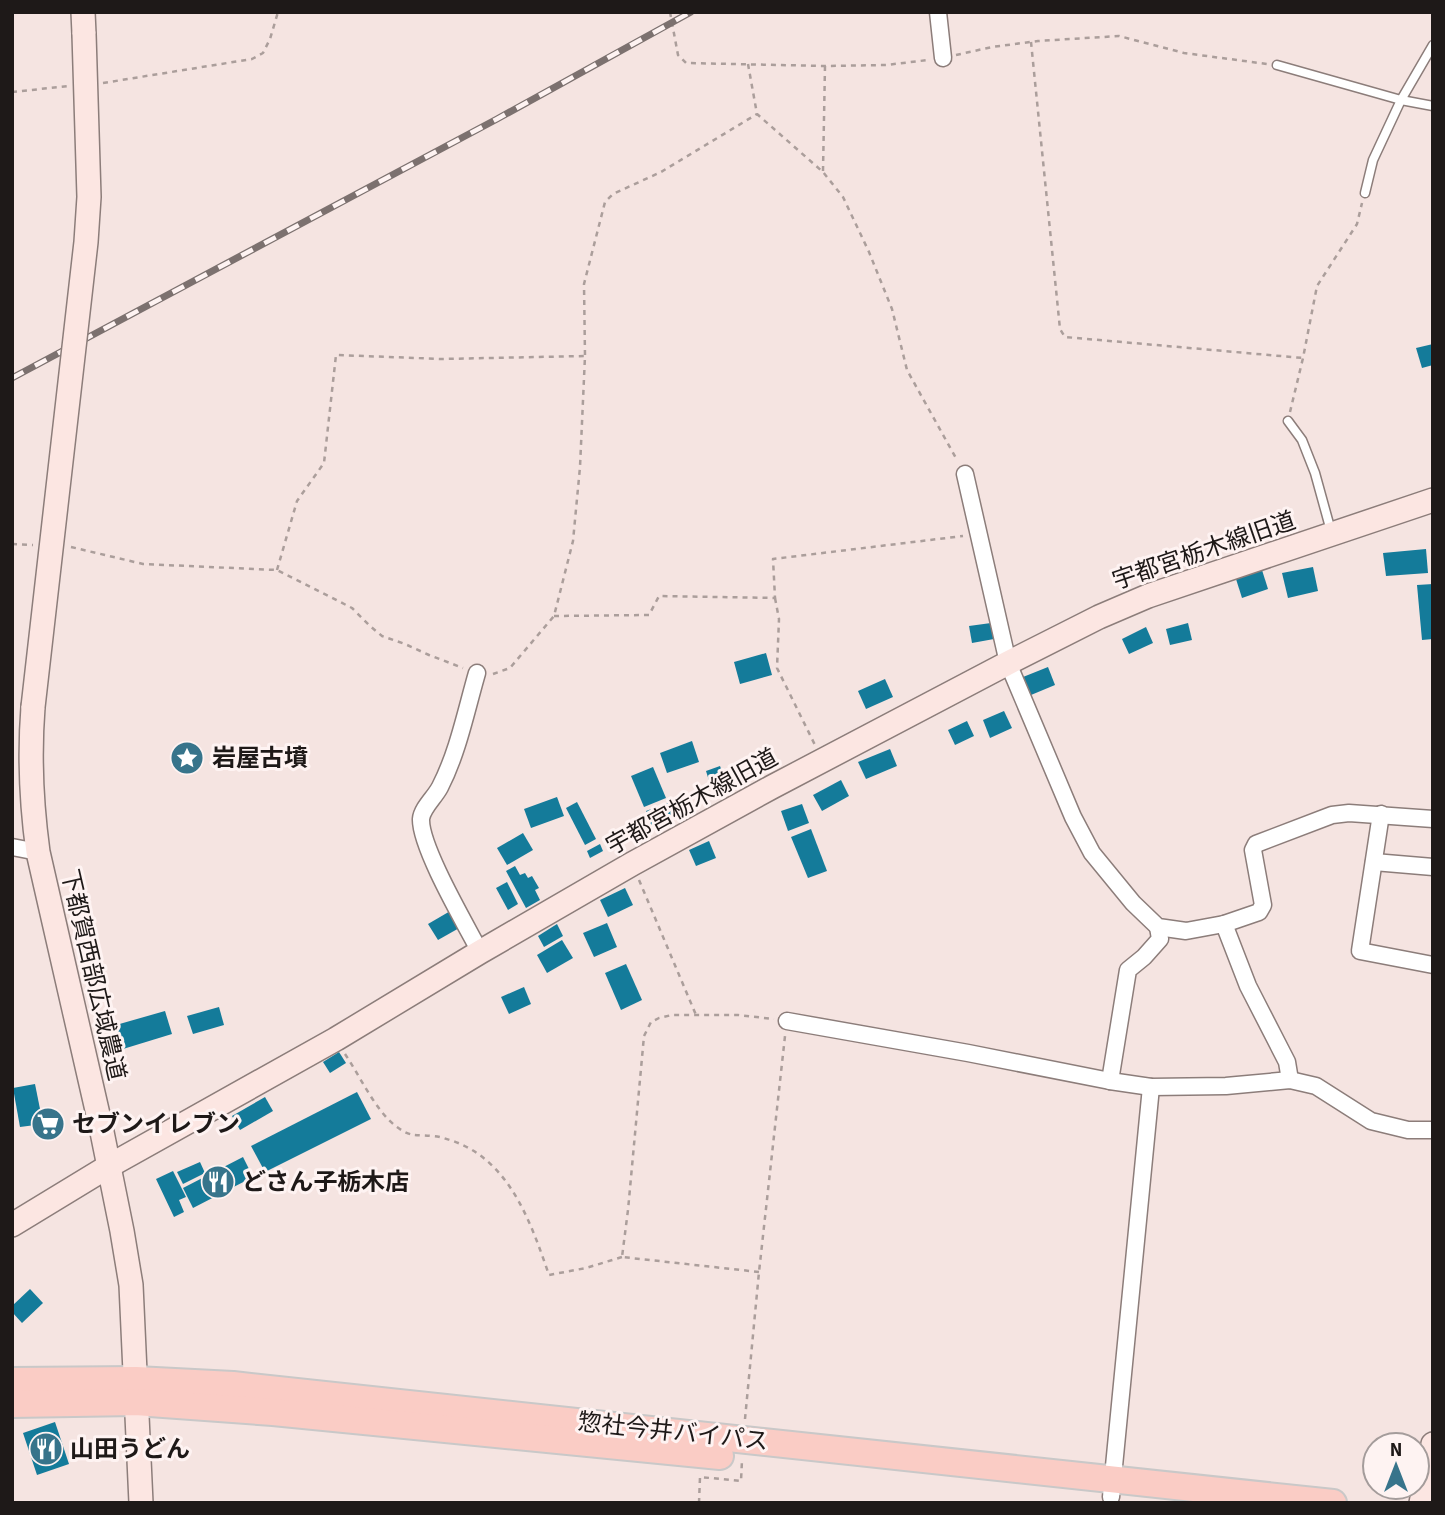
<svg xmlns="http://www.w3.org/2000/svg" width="1445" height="1515" font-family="'Source Sans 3','Noto Sans JP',sans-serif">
  <rect width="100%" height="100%" fill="#f5e4e1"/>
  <g fill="#147b9a">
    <polygon points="1433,344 1433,365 1422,368 1416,348"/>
    <polygon points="1426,549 1428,573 1386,576 1383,553"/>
    <polygon points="1313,567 1318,591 1288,598 1282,573"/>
    <polygon points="1262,570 1268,589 1242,598 1236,579"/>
    <polygon points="1433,584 1433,639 1422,640 1417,585"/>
    <polygon points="991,623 994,639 972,643 969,626"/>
    <polygon points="1188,623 1192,640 1170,645 1166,629"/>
    <polygon points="1146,627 1153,643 1129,654 1122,639"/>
    <polygon points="766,653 772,675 740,684 734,662"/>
    <polygon points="1048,667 1055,685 1031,695 1023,677"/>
    <polygon points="885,679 893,697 866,709 858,691"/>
    <polygon points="1004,711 1012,728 990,738 983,720"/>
    <polygon points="967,721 974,736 955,745 948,730"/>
    <polygon points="692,741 699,762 667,773 660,753"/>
    <polygon points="890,749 897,766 866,779 858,762"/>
    <polygon points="720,766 726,782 711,787 706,771"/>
    <polygon points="653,767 666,798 644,807 631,776"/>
    <polygon points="841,780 849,796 822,811 813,795"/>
    <polygon points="557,797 564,816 531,828 524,809"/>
    <polygon points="577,802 596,839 585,845 566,808"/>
    <polygon points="668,803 674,818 652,827 646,811"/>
    <polygon points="802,804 809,823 788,831 781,811"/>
    <polygon points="811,829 827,871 808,878 791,837"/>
    <polygon points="523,833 533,850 507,865 497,848"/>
    <polygon points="709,841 716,858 696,866 689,850"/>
    <polygon points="600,844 603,851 590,858 587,851"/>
    <polygon points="515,866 520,875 525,873 528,878 532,876 539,888 535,890 540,900 526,908 506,871"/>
    <polygon points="507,882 518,904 508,910 496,888"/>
    <polygon points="625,888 633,905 608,917 600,900"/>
    <polygon points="452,910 461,927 438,940 428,924"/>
    <polygon points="607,923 617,947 594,957 583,933"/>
    <polygon points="557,924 563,936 544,947 538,936"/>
    <polygon points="562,940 573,958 547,973 537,955"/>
    <polygon points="626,964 642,1000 621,1010 605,973"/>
    <polygon points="524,987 531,1004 509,1014 501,997"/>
    <polygon points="219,1007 224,1025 193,1034 187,1016"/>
    <polygon points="165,1011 172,1034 123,1049 116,1025"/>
    <polygon points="339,1052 346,1063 330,1073 323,1062"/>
    <polygon points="35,1084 43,1124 20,1127 13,1088"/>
    <polygon points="357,1092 371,1119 265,1172 251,1146"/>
    <polygon points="265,1097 273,1111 240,1130 232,1116"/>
    <polygon points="243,1157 253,1177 193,1208 183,1188"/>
    <polygon points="200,1162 205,1173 183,1184 177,1172"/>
    <polygon points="173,1171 186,1197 179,1200 184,1212 174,1217 156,1179"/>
    <polygon points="30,1289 43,1303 22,1323 12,1312 12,1306"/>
    <polygon points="55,1422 69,1464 37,1475 23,1433"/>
  </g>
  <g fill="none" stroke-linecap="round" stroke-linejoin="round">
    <defs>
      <g id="lane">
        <polyline points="1277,65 1401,100 1433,106"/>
        <polyline points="1365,193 1373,160 1401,100 1433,45"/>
        <polyline points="1288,421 1302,440 1315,473 1331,531"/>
      </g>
      <g id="street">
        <polyline points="938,12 943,58"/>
        <polyline points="965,474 1008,663 1073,817 1092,853 1133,903 1158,927 1186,931 1224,924 1259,912 1263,905 1253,850 1256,844 1332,815 1349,813 1433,819"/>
        <path d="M 477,673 C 466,711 458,752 440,787 C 435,797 422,808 421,819 C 420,847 466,925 480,952"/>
        <polyline points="1381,814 1360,951 1433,965"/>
        <polyline points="12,847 38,852"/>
        <polyline points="1374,862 1433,867"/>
        <polyline points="1224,924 1248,986 1287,1062 1290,1080"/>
        <polyline points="787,1021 968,1053 1110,1081 1151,1087 1226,1086 1290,1080 1316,1086 1371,1121 1408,1130 1433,1130"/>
        <polyline points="1110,1081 1128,970 1144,957 1160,939 1158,927"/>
        <polyline points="1111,1497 1151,1087"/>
      </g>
      <g id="secondary">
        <polyline points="83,12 84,34"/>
        <path d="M 33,707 C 29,758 31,801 38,852 L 102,1132 L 122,1231 L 131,1285 L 141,1503"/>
        <polyline points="12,1225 109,1166 336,1039 480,952 632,864 772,787 1008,663 1099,617 1148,596 1433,500"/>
        <polyline points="1421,1503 1433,1444"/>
      </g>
      <g id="primary">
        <polyline points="12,1381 136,1380 233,1385 1333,1503"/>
        <polyline points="12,1404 136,1402 273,1412 720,1456"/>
      </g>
    </defs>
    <use href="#lane" stroke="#8c7d7a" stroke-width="11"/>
    <use href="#street" stroke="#8c7d7a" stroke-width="19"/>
    <use href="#secondary" stroke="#8c7d7a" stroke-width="26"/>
    <use href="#primary" stroke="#c9c8c8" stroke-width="30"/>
    <g stroke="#ab9e9b" stroke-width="2.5" stroke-dasharray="5 5" stroke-linecap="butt">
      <polyline points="670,12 678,55 686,63 825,66 886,65 928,60"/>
      <polyline points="1031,42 1060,329 1065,337 1303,358"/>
      <polyline points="956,55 992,47 1038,41 1119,36 1184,53 1267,64"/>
      <polyline points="748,64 757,114 823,172 843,197 869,252 892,309 907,370 957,460"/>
      <polyline points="103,83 252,59 263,53 270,39 278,12"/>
      <polyline points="12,92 69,86"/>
      <polyline points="823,171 825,66"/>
      <polyline points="1290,412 1303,358 1317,286 1357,224 1362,203"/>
      <polyline points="12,544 33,545"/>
      <polyline points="71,547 143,564 277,570 352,608 370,626 382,636 405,644 429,655 463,668"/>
      <polyline points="277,570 297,501 324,463 336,355 442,359 585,356"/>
      <polyline points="775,598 779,619 777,668 815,745"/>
      <polyline points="554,616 649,615 659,596 775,598 773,559 963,536"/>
      <polyline points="493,674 510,668 554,616 573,541 580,467 585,356 584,284 605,202 613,194 661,172 757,114"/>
      <polyline points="639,880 696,1015"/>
      <path d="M 345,1054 C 360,1076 376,1112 397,1127 C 412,1138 415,1134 432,1136 C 439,1136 446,1139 453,1141 C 510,1161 531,1223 549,1275 L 586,1268 L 622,1257"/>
      <polyline points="759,1272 622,1257 628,1210 644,1036 651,1022 659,1018 672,1015 738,1015 774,1019"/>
      <polyline points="745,1419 759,1272 785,1036"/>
      <polyline points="699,1503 700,1477 741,1481 742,1460"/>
    </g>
    <use href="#lane" stroke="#fff" stroke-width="8"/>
    <use href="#street" stroke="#fff" stroke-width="16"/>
    <use href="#secondary" stroke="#fce6e2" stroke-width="23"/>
    <use href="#primary" stroke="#faccc5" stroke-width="26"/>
    <defs>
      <polyline id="rail" points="12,378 497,119 691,12"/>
    </defs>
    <use href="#rail" stroke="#7c716f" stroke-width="7"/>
    <use href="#rail" stroke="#fef3f2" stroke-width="4.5" stroke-dasharray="13" stroke-linecap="butt"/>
    <defs>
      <polyline id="secondary-bridge" points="33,707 86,242 89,197 84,34"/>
    </defs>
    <use href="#secondary-bridge" stroke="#8c7d7a" stroke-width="26" stroke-linecap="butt"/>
    <use href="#secondary-bridge" stroke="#fce6e2" stroke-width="23"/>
  </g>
  <defs>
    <symbol id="sight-disc" viewBox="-11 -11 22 22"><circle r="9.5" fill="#37748b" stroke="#fef3f2"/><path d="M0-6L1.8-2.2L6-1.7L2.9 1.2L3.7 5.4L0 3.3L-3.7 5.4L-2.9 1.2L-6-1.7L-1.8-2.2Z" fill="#fff"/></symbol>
    <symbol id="supermarket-disc" viewBox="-11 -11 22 22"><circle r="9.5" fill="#37748b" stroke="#fef3f2"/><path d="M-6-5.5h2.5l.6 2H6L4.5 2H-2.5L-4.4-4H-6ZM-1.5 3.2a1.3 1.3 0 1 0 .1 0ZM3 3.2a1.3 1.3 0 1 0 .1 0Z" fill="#fff"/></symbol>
    <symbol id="restaurant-disc" viewBox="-11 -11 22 22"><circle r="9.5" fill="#37748b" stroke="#fef3f2"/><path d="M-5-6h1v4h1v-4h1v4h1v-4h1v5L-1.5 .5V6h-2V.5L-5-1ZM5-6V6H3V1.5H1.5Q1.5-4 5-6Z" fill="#fff"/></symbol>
  </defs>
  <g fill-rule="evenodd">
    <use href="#sight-disc" x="168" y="739" width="38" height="38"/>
    <use href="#supermarket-disc" x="29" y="1105" width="38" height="38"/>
    <use href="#restaurant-disc" x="199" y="1163" width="38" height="38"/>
    <use href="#restaurant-disc" x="27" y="1430" width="38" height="38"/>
  </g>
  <g text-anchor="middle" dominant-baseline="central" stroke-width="6" stroke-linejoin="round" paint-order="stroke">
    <g font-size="24" fill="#1e1918" stroke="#fef3f2">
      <text transform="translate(1204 551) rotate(-19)">宇都宮栃木線旧道</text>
      <text transform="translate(692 802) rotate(-29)">宇都宮栃木線旧道</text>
      <text transform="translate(93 975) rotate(77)">下都賀西部広域農道</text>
      <text transform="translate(673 1432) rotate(6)">惣社今井バイパス</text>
    </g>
    <g font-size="24" font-weight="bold" fill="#1e1918" stroke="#fef3f2" text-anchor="start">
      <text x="212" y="758">岩屋古墳</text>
      <text x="72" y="1124">セブンイレブン</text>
      <text x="242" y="1182">どさん子栃木店</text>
      <text x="70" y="1449">山田うどん</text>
    </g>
  </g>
  <rect width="1445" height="1515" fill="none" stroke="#1e1918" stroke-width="28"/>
  <g transform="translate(1396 1466)"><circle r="33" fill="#fef3f2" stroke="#a49c9b" stroke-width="2"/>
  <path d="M0-5L12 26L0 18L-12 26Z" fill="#37748b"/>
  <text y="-10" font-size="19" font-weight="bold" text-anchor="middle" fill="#1e1918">N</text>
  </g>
</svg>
